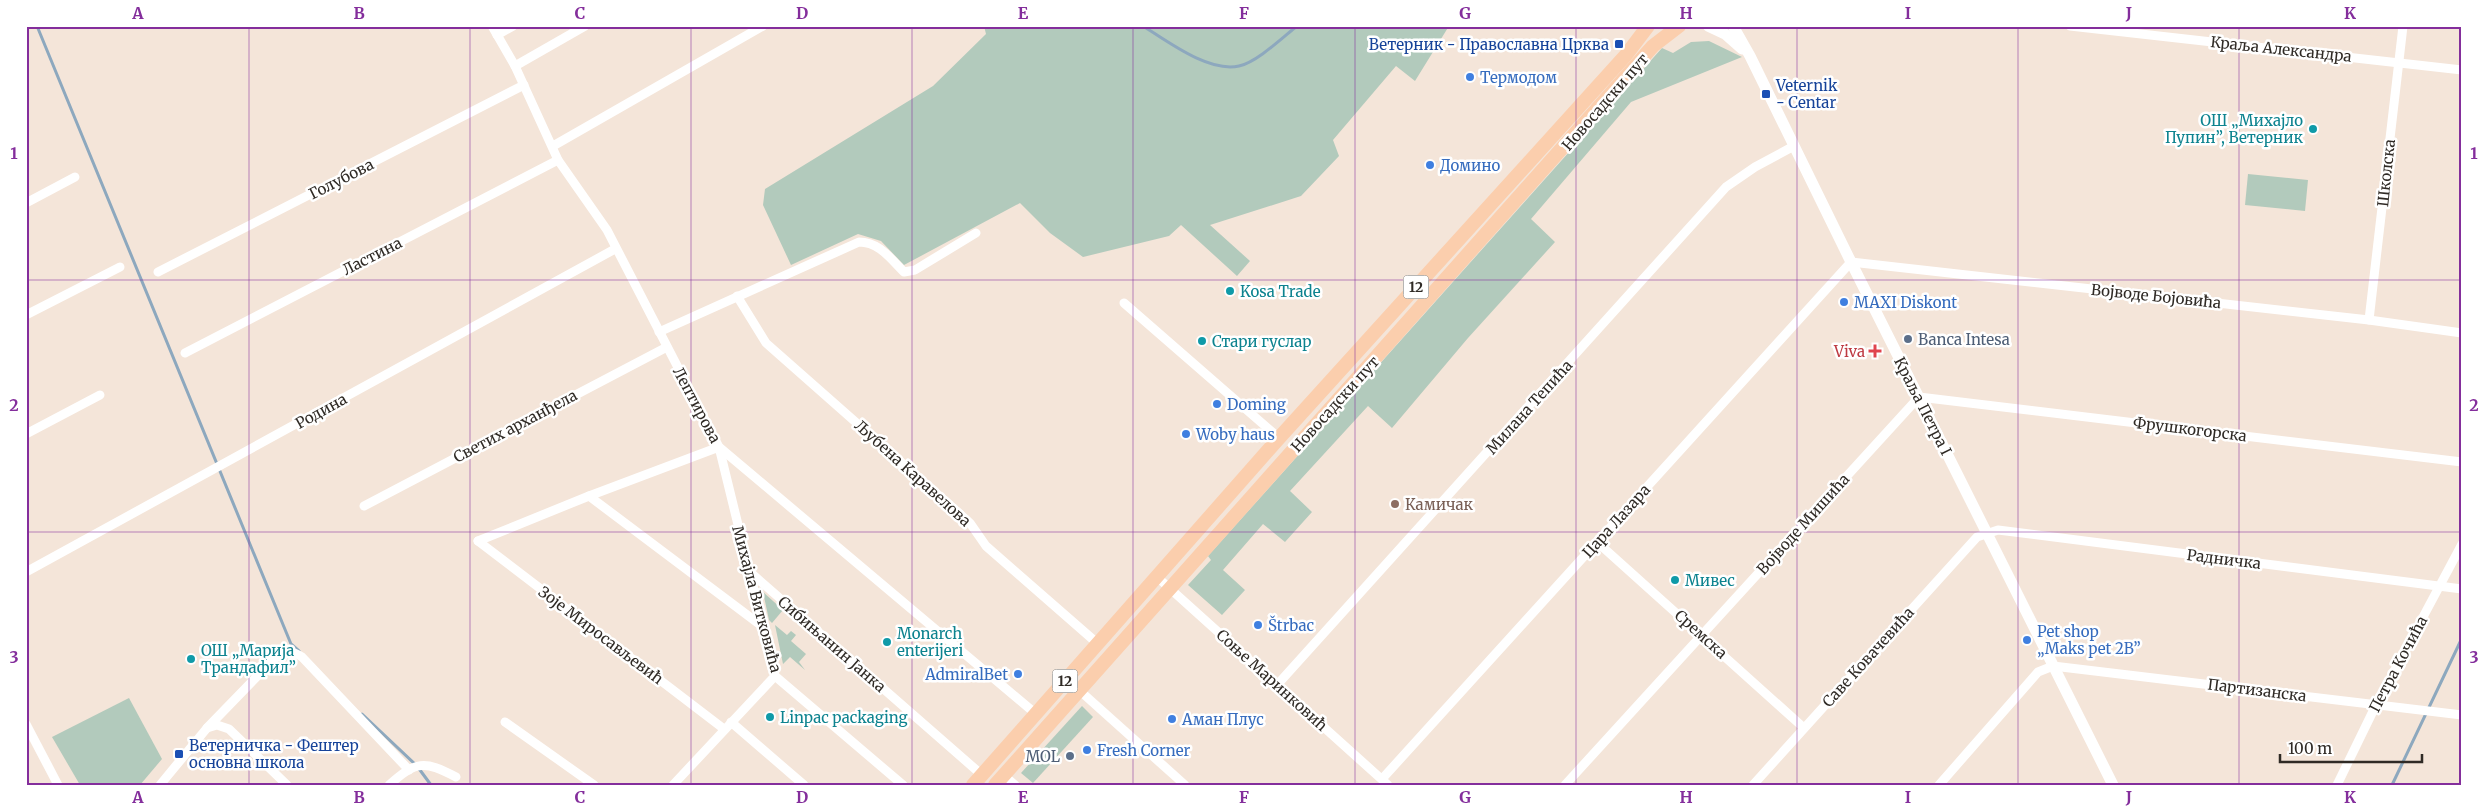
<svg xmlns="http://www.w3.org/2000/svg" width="2488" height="811" font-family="Merriweather,serif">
  <rect width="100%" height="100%" fill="#f4e5d9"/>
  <g fill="#b2cabc">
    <polygon points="984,26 1449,26 1415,81 1396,66 1333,140 1339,156 1301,196 1210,225 1250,261 1237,276 1181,225 1169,236 1083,257 1050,233 1020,203 904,265 881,241 858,234 791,265 763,205 765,189 933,86 986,34"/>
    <polygon points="1709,41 1742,57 1631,102 1531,219 1555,242 1468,338 1392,428 1368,406 1290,491 1312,512 1285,542 1263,524 1223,570 1245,590 1222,615 1188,585 1211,560 1208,556 1662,48 1673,53 1691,42"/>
    <polygon points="2248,174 2308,180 2305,211 2245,205"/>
    <polygon points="763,592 783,610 772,623 769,620"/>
    <polygon points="775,625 787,635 791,631 796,635 791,641 806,654 799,662 805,670 790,657 783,664"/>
    <polygon points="129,698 162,759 140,785 80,785 52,737"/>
    <polygon points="1082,706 1093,717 1033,783 1021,773"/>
  </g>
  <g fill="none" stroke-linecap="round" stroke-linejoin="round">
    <g stroke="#8da8be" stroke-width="3">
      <polyline points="37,26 291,644 299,651"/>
      <path d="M 1143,26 C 1167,41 1209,73 1239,66 C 1257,62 1282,38 1297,26"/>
      <polyline points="362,714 417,766 431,785"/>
      <polyline points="2392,785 2462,638"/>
    </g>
    <g stroke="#fff" stroke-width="9">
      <polyline points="492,26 515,66 558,160 607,230 719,447 1036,714"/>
      <polyline points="2070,26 2462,70"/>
      <polyline points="497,35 513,26"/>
      <polyline points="515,66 585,26"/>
      <polyline points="553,146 763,26"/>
      <polyline points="26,203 75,177"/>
      <polyline points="158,272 524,85"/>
      <polyline points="737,296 766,343 970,523 986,546 1097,643"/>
      <polyline points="1124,303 1279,438"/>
      <polyline points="26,315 120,267"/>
      <polyline points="2369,320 2403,26"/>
      <path d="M 659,332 L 859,242 C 879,242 890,258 904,272 L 915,270 L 976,233"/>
      <polyline points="185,353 558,160"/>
      <polyline points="26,434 100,395"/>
      <polyline points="589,496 763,627"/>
      <polyline points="364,506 667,347"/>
      <polyline points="478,541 589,496 719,447 775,676 903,785"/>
      <polyline points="478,541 724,729"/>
      <polyline points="1597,542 1804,728"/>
      <polyline points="26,572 615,249"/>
      <polyline points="751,573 982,775"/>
      <polyline points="1156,576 1388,785"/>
      <polyline points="1277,685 1726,187 1755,167 1794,146"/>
      <polyline points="1079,690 1185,785"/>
      <polyline points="505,722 594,785"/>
      <polyline points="731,722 804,785"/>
      <polyline points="26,724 58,785"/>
      <path d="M 207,728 L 273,660 C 284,650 290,649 302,657 L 409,770"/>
      <polyline points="1003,775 1015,785"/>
      <polyline points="1382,779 1851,262 2369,320 2462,333"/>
      <polyline points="160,785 207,728 217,725 229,729 287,785"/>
      <path d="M 389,785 C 416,761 424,760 456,777"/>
      <polyline points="673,785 775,676"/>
      <polyline points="1565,785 1919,397 2462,462"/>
      <polyline points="1753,785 1977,537 1998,530 2462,589"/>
      <polyline points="1939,785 2038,672 2053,666 2462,715"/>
      <polyline points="2337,785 2376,705 2462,544"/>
    </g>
    <g stroke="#fff" stroke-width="11">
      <polyline points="1708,26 1725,34 1742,49"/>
      <polyline points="1733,26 1750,56 1851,262 2113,785"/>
    </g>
    <g stroke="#fbcead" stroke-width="14">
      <polyline points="973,785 1279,438 1626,55 1648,26"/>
      <polyline points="995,785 1653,46 1679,26"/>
    </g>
  </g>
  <path fill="none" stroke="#842e9c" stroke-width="1" stroke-opacity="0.55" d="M 249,26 L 249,785M 470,26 L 470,785M 691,26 L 691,785M 912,26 L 912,785M 1133,26 L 1133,785M 1355,26 L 1355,785M 1576,26 L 1576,785M 1797,26 L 1797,785M 2018,26 L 2018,785M 2239,26 L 2239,785M 26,280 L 2462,280M 26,532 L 2462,532"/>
  <g fill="#1a4fb4" stroke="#fff" stroke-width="2">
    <rect x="1614" y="39" width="10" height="10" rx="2.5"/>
    <rect x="1761" y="89" width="10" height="10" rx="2.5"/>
    <rect x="174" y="749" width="10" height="10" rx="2.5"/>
  </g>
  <g fill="#3f7fe0" stroke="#fff" stroke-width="2">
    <circle cx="1470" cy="77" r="5"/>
    <circle cx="1430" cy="165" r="5"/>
    <circle cx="1844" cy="302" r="5"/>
    <circle cx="1217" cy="404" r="5"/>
    <circle cx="1186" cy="434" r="5"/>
    <circle cx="1258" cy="625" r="5"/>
    <circle cx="2027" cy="640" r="5"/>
    <circle cx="1018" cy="674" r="5"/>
    <circle cx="1172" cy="719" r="5"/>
    <circle cx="1087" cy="750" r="5"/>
  </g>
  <g fill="#0f9aa8" stroke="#fff" stroke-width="2">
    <circle cx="2313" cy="129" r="5"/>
    <circle cx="1230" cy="291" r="5"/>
    <circle cx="1202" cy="341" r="5"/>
    <circle cx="1675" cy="580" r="5"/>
    <circle cx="887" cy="642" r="5"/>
    <circle cx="191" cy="659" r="5"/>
    <circle cx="770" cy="717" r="5"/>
  </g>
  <g fill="#5c6f8a" stroke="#fff" stroke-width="2">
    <circle cx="1908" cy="339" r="5"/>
    <circle cx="1070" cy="756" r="5"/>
  </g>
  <path fill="#e0444e" stroke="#fff" stroke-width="2" d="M1872.5 343.5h5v5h5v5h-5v5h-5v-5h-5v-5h5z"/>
  <circle fill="#8d6e63" stroke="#fff" stroke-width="2" cx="1395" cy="504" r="5"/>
  <g text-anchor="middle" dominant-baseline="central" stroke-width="5" stroke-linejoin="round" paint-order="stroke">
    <g fill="#fff" stroke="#6d6a66" stroke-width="1">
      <rect x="1403.5" y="275.5" width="25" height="23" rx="4"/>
      <rect x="1052.5" y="669.5" width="25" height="23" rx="4"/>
    </g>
    <g font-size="14" font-weight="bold" fill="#2f2a25">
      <text x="1416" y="287">12</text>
      <text x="1065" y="681">12</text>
    </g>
    <g font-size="15" fill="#164399" stroke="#fff" text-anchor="start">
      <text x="1609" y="44" text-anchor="end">Ветерник - Православна Црква</text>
      <text x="1776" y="85">Veternik<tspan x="1776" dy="17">- Centar</tspan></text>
      <text x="189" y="745">Ветерничка - Фештер<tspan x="189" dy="17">основна школа</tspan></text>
    </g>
    <g font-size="15" fill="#2f2a25" stroke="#fff">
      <text transform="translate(2281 49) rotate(6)">Краља Александра</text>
      <text transform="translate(1605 102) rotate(-49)">Новосадски пут</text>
      <text transform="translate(2386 173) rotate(-84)">Школска</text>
      <text transform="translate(341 179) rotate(-27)">Голубова</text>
      <text transform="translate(372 256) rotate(-27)">Ластина</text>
      <text transform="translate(2156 296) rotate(6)">Војводе Бојовића</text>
      <text transform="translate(1335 404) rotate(-48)">Новосадски пут</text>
      <text transform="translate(697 405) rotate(62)">Лептирова</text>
      <text transform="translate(1923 406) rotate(63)">Краља Петра I</text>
      <text transform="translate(1529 407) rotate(-48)">Милана Тепића</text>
      <text transform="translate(321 411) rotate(-29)">Родина</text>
      <text transform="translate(515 426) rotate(-28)">Светих арханђела</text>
      <text transform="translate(2190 429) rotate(7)">Фрушкогорска</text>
      <text transform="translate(913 473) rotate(42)">Љубена Каравелова</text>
      <text transform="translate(1616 521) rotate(-48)">Цара Лазара</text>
      <text transform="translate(1803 524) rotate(-48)">Војводе Мишића</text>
      <text transform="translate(2224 559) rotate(7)">Радничка</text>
      <text transform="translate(757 599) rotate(75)">Михајла Витковића</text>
      <text transform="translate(1701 634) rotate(42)">Сремска</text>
      <text transform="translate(601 635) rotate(37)">Зоје Миросављевић</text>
      <text transform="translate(832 644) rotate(41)">Сибињанин Јанка</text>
      <text transform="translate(1868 657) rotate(-48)">Саве Ковачевића</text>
      <text transform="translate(2398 664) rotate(-62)">Петра Кочића</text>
      <text transform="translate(1272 680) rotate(42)">Соње Маринковић</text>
      <text transform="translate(2257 690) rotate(7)">Партизанска</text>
    </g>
    <g font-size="15" fill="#366cbe" stroke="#fff" text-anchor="start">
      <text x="1480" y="77">Термодом</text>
      <text x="1440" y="165">Домино</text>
      <text x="1854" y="302">MAXI Diskont</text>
      <text x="1227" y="404">Doming</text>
      <text x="1196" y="434">Woby haus</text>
      <text x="1268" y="625">Štrbac</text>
      <text x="2037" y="631">Pet shop<tspan x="2037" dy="17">„Maks pet 2B”</tspan></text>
      <text x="1008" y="674" text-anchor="end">AdmiralBet</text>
      <text x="1182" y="719">Аман Плус</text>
      <text x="1097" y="750">Fresh Corner</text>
    </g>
    <g font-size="15" fill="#0d838f" stroke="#fff" text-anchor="start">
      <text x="2303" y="120" text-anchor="end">ОШ „Михајло<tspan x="2303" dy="17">Пупин”, Ветерник</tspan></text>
      <text x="1240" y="291">Kosa Trade</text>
      <text x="1212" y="341">Стари гуслар</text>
      <text x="1685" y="580">Мивес</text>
      <text x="897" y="633">Monarch<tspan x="897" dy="17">enterijeri</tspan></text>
      <text x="201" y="650">ОШ „Марија<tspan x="201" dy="17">Трандафил”</tspan></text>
      <text x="780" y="717">Linpac packaging</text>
    </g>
    <g font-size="15" fill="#4e5e75" stroke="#fff" text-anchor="start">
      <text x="1918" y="339">Banca Intesa</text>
      <text x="1060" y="756" text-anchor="end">MOL</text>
    </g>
    <g font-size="15" fill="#be3a42" stroke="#fff" text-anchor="end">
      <text x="1865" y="351">Viva</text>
    </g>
    <g font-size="15" fill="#785e54" stroke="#fff" text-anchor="start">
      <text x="1405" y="504">Камичак</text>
    </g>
  </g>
  <rect width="2488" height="811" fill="none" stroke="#ffffff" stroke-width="55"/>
  <path d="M2280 754v8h142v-8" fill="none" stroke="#2f2a25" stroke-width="2.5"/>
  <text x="2288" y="754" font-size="15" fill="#2f2a25" stroke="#ffffff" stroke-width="4" paint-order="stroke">100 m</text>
  <rect x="28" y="28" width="2432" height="756" fill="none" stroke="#842e9c" stroke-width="2"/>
  <g font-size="16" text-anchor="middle" font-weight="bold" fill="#842e9c">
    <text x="138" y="19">A</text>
    <text x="359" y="19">B</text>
    <text x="580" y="19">C</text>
    <text x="802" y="19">D</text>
    <text x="1023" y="19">E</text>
    <text x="1244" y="19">F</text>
    <text x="1465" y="19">G</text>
    <text x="1686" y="19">H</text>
    <text x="1908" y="19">I</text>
    <text x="2129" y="19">J</text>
    <text x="2350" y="19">K</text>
    <text x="14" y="159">1</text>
    <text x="2474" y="159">1</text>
    <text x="14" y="411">2</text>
    <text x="2474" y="411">2</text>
    <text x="14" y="663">3</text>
    <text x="2474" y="663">3</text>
    <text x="138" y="803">A</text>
    <text x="359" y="803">B</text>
    <text x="580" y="803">C</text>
    <text x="802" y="803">D</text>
    <text x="1023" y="803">E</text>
    <text x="1244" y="803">F</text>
    <text x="1465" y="803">G</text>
    <text x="1686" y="803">H</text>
    <text x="1908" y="803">I</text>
    <text x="2129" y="803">J</text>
    <text x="2350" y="803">K</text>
  </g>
</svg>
